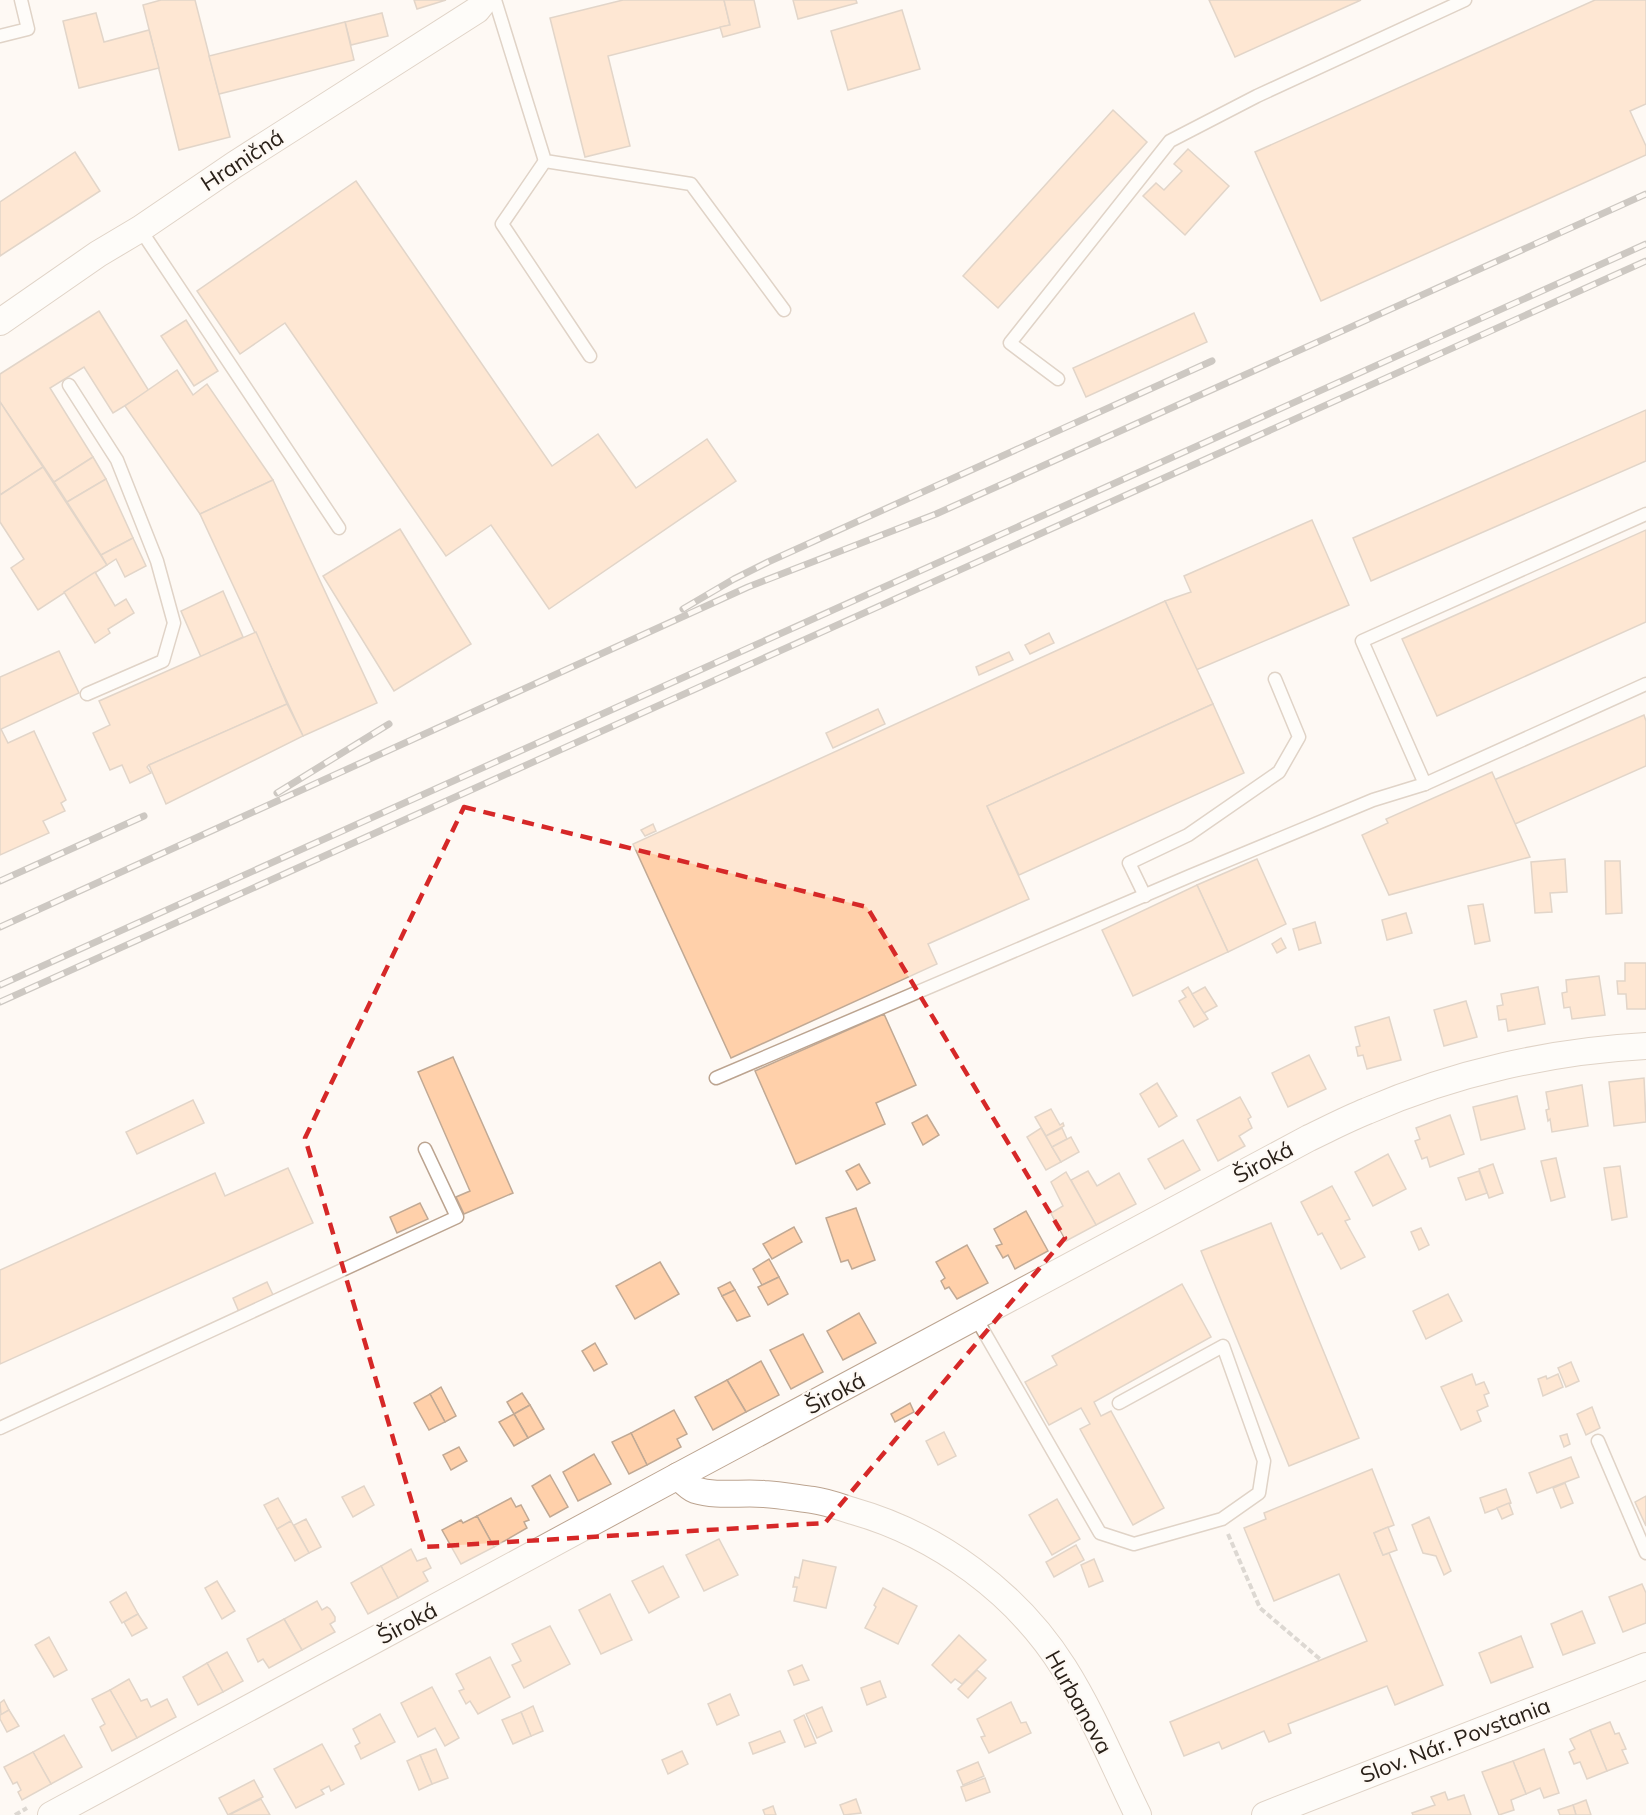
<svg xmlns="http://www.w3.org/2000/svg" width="1646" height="1815" font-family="Mulish,sans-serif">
  <rect width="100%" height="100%" fill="#fef9f4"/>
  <g fill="#ffd0aa" stroke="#c1a994" stroke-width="1.5">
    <polygon points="161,0 195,0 230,137 179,150 143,5"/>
    <polygon points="414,0 446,0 417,9"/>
    <polygon points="623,0 724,0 730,25 608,56 630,146 585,157 550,18"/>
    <polygon points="724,0 754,0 760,27 723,37 720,27 730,25"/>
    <polygon points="793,0 856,0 857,3 798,19"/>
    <polygon points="1209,0 1361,0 1235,57"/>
    <polygon points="1595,0 1646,0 1646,104 1630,111 1646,146 1646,155 1321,301 1255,152"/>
    <polygon points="902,10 920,69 848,90 831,31"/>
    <polygon points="96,13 104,42 149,30 159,68 79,88 63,21"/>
    <polygon points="382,13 388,36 351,45 345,22"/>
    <polygon points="345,22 354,60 219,94 209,56"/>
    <polygon points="1113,110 1147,142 998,308 963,276"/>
    <polygon points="1188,149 1229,186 1185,235 1143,196 1156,183 1164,190 1182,171 1174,164"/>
    <polygon points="75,152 100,191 0,256 0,202"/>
    <polygon points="356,181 552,466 598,434 636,488 707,439 736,481 549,609 491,525 446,556 285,323 240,354 197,291"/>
    <polygon points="99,311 149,391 113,413 84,367 50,388 93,457 54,482 0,402 0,374"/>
    <polygon points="1194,313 1207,342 1086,397 1073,368"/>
    <polygon points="186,320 218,371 194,386 161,336"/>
    <polygon points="177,370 193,395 207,384 273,480 200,514 125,406"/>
    <polygon points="0,402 43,467 0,495"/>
    <polygon points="1646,410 1646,461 1371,581 1353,538"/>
    <polygon points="93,457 106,479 67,502 54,482"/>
    <polygon points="43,467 107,565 38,610 11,568 24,559 0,522 0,495"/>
    <polygon points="106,479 133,538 101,555 67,502"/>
    <polygon points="273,480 377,703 303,736 200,514"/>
    <polygon points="1312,520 1349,605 1196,670 1165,601 1191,592 1184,576"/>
    <polygon points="400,529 471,644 394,691 323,576"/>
    <polygon points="1646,530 1646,622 1437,716 1402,639"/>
    <polygon points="133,538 146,566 125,577 116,559 107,565 101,555"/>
    <polygon points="95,572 115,606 126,599 134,613 108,629 110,633 95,643 64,592"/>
    <polygon points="223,591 243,637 201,657 181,611"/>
    <polygon points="1165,601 1213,704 987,806 1029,899 928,944 937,964 731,1058 633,844"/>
    <polygon points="256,632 287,704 149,765 147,767 151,773 130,783 122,765 110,770 93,733 110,725 99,701"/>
    <polygon points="1049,633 1054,643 1030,654 1025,645"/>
    <polygon points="59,651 79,693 1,729 8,743 34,731 66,800 61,803 65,811 43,821 49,833 0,855 0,677"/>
    <polygon points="1009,652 1013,660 979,675 976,667"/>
    <polygon points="287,704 303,736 166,804 149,765"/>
    <polygon points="1213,704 1244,773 1019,875 987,806"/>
    <polygon points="878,709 885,724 833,748 826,733"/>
    <polygon points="1644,715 1646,721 1646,766 1515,824 1494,780"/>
    <polygon points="1492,772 1530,857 1389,895 1362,835 1388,823 1386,819"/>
    <polygon points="653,824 656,831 645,836 641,830"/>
    <polygon points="1257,859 1286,924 1228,952 1197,885"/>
    <polygon points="1565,859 1567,892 1550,893 1552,912 1535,913 1531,862"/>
    <polygon points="1605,861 1620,861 1622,913 1606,914"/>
    <polygon points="1197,885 1228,952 1133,996 1102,930"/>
    <polygon points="1483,904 1490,941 1475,944 1468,906"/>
    <polygon points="1406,913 1412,933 1387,940 1382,920"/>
    <polygon points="1315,922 1321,943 1299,950 1293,929"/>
    <polygon points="1281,938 1286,948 1277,953 1272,944"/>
    <polygon points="1625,963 1646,963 1646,1009 1627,1009 1626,994 1618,994 1617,981 1625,981"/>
    <polygon points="1599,976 1605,1015 1572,1019 1570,1007 1564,1008 1562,993 1567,992 1566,980"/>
    <polygon points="1188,987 1208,1019 1194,1027 1179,1001 1186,997 1182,991"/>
    <polygon points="1205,987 1217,1006 1204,1013 1192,994"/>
    <polygon points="1538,987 1545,1024 1508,1031 1506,1019 1499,1020 1497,1006 1503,1005 1501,994"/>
    <polygon points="1466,1001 1477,1037 1444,1046 1434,1010"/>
    <polygon points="884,1014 916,1085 876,1103 885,1124 796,1164 755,1071"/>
    <polygon points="1389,1017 1401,1060 1367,1069 1363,1055 1358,1056 1356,1047 1360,1046 1355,1027"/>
    <polygon points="1309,1055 1326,1089 1288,1107 1272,1073"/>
    <polygon points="453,1057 513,1193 464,1214 456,1197 470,1191 418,1072"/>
    <polygon points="1644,1078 1646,1122 1614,1126 1609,1082"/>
    <polygon points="1157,1083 1177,1116 1159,1127 1140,1094"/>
    <polygon points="1582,1085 1588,1126 1552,1132 1550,1119 1548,1121 1546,1110 1549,1109 1546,1092"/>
    <polygon points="1517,1096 1525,1129 1481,1140 1473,1107"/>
    <polygon points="1240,1097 1251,1117 1248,1119 1252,1128 1239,1136 1245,1146 1218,1161 1197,1120"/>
    <polygon points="193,1100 204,1123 137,1154 126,1132"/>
    <polygon points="1051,1109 1060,1125 1063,1123 1064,1126 1046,1136 1035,1117"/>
    <polygon points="927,1115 939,1135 923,1145 912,1123"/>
    <polygon points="1450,1115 1464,1154 1430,1167 1427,1157 1422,1159 1415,1141 1420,1139 1416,1128"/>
    <polygon points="1041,1128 1061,1162 1046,1170 1027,1137"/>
    <polygon points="1062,1128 1067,1139 1052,1147 1046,1136"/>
    <polygon points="1071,1137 1079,1152 1061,1162 1052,1147"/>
    <polygon points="1183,1140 1200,1170 1165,1189 1148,1159"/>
    <polygon points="1388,1154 1406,1189 1373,1206 1355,1172"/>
    <polygon points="1556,1158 1565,1197 1551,1201 1541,1161"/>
    <polygon points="859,1164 870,1183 857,1190 846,1171"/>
    <polygon points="1493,1164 1503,1193 1489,1198 1479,1169"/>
    <polygon points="1620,1166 1627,1217 1612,1220 1604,1168"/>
    <polygon points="288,1168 313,1223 0,1364 0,1270 215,1173 225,1196"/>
    <polygon points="1088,1171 1097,1186 1119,1173 1136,1204 1096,1225 1071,1180"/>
    <polygon points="1479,1171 1487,1193 1466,1200 1458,1178"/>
    <polygon points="1066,1172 1096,1225 1066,1241 1051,1213 1063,1206 1051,1182"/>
    <polygon points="1332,1186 1350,1219 1345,1221 1365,1257 1341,1269 1322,1233 1318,1235 1301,1202"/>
    <polygon points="420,1203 428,1219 397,1233 390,1217"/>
    <polygon points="856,1208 875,1260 852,1269 848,1260 841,1262 826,1218"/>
    <polygon points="1026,1211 1048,1251 1015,1269 1008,1255 1003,1258 996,1246 1002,1244 994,1229"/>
    <polygon points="1271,1223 1359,1438 1289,1466 1201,1251"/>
    <polygon points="794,1227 802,1242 772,1259 763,1244"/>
    <polygon points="1421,1228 1429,1245 1419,1250 1411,1232"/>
    <polygon points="967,1245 988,1283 957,1299 949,1287 945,1289 941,1281 945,1278 936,1262"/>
    <polygon points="769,1259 779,1277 762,1285 753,1269"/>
    <polygon points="660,1262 679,1294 635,1319 616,1286"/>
    <polygon points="779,1277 788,1294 768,1305 758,1287"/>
    <polygon points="267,1282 274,1297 239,1312 233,1298"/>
    <polygon points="730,1282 735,1290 722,1296 718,1288"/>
    <polygon points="1182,1284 1211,1337 1094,1402 1101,1416 1111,1411 1164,1508 1133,1525 1080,1429 1090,1424 1081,1408 1049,1425 1025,1382 1057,1365 1052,1356"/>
    <polygon points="735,1290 750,1316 737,1321 722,1296"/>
    <polygon points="1448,1294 1462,1321 1426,1339 1413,1311"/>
    <polygon points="859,1313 876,1343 843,1360 827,1331"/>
    <polygon points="803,1334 823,1372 791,1389 770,1350"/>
    <polygon points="595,1343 607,1364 594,1371 582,1351"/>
    <polygon points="761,1361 779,1395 746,1412 727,1380"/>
    <polygon points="1571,1362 1579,1381 1566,1387 1558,1368"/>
    <polygon points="1472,1374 1476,1385 1484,1382 1489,1393 1484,1395 1488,1406 1477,1411 1481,1421 1461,1430 1441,1387"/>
    <polygon points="1558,1374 1563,1387 1543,1396 1538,1379 1546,1376 1547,1379"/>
    <polygon points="727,1380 746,1412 713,1430 695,1397"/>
    <polygon points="441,1387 456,1416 445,1422 430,1394"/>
    <polygon points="522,1393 530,1405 514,1414 507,1402"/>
    <polygon points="430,1394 445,1422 429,1430 414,1403"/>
    <polygon points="910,1403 914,1412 895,1422 891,1414"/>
    <polygon points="530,1405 544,1429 528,1438 514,1414"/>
    <polygon points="1592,1407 1600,1428 1586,1435 1577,1414"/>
    <polygon points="674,1410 687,1434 677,1439 681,1447 647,1465 631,1433"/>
    <polygon points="514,1414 528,1438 514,1446 499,1422"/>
    <polygon points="944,1432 956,1456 938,1465 926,1441"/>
    <polygon points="631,1433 647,1465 629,1474 612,1442"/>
    <polygon points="1567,1434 1570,1444 1564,1447 1560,1436"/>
    <polygon points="459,1447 467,1461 451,1470 443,1455"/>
    <polygon points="594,1454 611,1484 578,1501 563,1472"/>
    <polygon points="1571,1457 1579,1477 1537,1493 1529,1473"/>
    <polygon points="1372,1469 1394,1525 1374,1533 1383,1555 1389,1553 1443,1685 1395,1705 1387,1686 1288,1724 1291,1733 1269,1742 1264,1731 1222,1749 1219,1742 1184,1756 1170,1722 1367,1641 1339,1574 1274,1601 1244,1528 1266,1519 1264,1513"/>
    <polygon points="550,1475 568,1507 550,1517 532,1486"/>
    <polygon points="1565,1483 1573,1503 1561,1508 1553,1488"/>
    <polygon points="364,1486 374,1505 353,1517 342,1497"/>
    <polygon points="1506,1489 1511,1503 1485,1513 1480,1498"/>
    <polygon points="1646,1496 1646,1526 1635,1502"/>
    <polygon points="278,1498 291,1521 277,1529 264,1505"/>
    <polygon points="511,1498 516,1507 521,1505 529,1520 524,1522 527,1528 494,1547 477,1516"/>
    <polygon points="1057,1499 1080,1539 1052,1555 1029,1515"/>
    <polygon points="1509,1503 1513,1514 1502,1519 1497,1508"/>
    <polygon points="477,1516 494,1547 461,1564 442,1530 461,1520 463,1523"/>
    <polygon points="1429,1517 1451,1571 1444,1575 1436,1556 1423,1553 1412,1525"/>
    <polygon points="306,1519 321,1547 309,1553 294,1525"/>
    <polygon points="291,1521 309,1553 295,1561 277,1529"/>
    <polygon points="1388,1527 1397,1550 1383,1555 1374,1533"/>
    <polygon points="719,1539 738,1575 704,1591 686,1555"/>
    <polygon points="1076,1545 1084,1560 1054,1577 1046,1562"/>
    <polygon points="411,1549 417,1561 426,1558 431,1568 423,1572 428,1581 398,1598 381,1566"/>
    <polygon points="1094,1559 1103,1581 1089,1587 1081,1565"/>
    <polygon points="803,1560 836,1567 826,1608 794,1601 797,1587 793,1587 795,1577 799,1578"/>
    <polygon points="381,1566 398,1598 368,1614 351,1583"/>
    <polygon points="663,1566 679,1597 649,1613 632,1581"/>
    <polygon points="217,1581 235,1611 222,1619 205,1588"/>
    <polygon points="1642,1584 1646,1593 1646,1623 1623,1632 1609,1597"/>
    <polygon points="883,1588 917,1606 898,1644 865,1628 876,1607 874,1605"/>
    <polygon points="126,1592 138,1614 122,1623 110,1602"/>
    <polygon points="610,1594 632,1640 601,1654 579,1610"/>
    <polygon points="317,1601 322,1610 327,1607 330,1609 335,1617 335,1621 330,1624 335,1632 302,1650 284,1619"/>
    <polygon points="1582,1611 1595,1643 1563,1655 1551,1624"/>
    <polygon points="138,1614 147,1628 132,1636 124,1622"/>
    <polygon points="284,1619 302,1650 269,1668 263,1659 258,1662 247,1639"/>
    <polygon points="550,1626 570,1664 524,1688 512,1665 521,1661 512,1644"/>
    <polygon points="959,1635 986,1660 962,1684 955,1679 951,1683 932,1665"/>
    <polygon points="1521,1636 1533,1667 1491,1683 1479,1653"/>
    <polygon points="49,1637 67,1670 54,1677 35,1645"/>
    <polygon points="227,1652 243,1681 223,1692 207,1663"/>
    <polygon points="490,1657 510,1697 478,1714 470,1701 466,1704 459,1691 464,1689 456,1674"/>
    <polygon points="207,1663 223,1692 198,1705 183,1677"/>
    <polygon points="802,1665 809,1680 794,1685 788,1671"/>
    <polygon points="977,1670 986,1678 968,1698 958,1689"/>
    <polygon points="129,1679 141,1701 147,1699 151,1707 167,1699 176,1717 137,1738 110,1690"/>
    <polygon points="880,1681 886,1697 867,1705 861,1688"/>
    <polygon points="432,1687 459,1738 445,1746 435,1728 418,1737 401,1703"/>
    <polygon points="110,1690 137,1738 112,1751 100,1727 105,1724 92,1699"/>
    <polygon points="730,1694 739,1715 717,1725 708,1704"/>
    <polygon points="4,1700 9,1710 1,1715 0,1703"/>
    <polygon points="1011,1702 1021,1723 1026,1722 1031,1733 989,1753 981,1737 985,1736 977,1719"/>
    <polygon points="533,1706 543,1731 531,1736 521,1712"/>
    <polygon points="822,1707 832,1731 817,1738 806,1714"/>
    <polygon points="9,1710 19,1726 7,1732 0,1719 0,1715"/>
    <polygon points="521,1712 531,1736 513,1744 502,1720"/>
    <polygon points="380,1714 395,1742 361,1759 355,1746 360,1743 353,1729"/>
    <polygon points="804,1715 816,1743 805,1747 794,1720"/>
    <polygon points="1610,1722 1615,1734 1619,1733 1626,1749 1622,1750 1628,1763 1607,1771 1590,1730"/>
    <polygon points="1590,1730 1607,1771 1587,1779 1580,1762 1574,1764 1569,1752 1575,1749 1570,1739"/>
    <polygon points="780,1731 785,1742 753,1754 749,1743"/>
    <polygon points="64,1735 82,1767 51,1784 33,1752"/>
    <polygon points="322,1744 344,1784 331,1791 329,1786 321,1790 324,1794 296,1808 274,1769"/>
    <polygon points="436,1749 448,1778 432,1784 420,1755"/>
    <polygon points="1544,1749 1559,1793 1544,1798 1540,1788 1526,1794 1513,1761"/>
    <polygon points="682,1751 688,1764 668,1774 662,1760"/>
    <polygon points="33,1752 51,1784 22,1800 18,1792 21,1790 17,1782 13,1784 4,1767"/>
    <polygon points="420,1755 432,1784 419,1790 407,1761"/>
    <polygon points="1513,1761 1526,1794 1511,1800 1514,1810 1499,1815 1482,1772"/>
    <polygon points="978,1762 984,1776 963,1785 957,1771"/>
    <polygon points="985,1778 990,1792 966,1801 961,1787"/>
    <polygon points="254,1780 263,1797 228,1815 219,1798"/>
    <polygon points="1445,1792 1448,1800 1464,1795 1471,1815 1413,1815 1412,1813 1435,1805 1431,1797"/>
    <polygon points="261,1799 270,1815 229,1815"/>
    <polygon points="856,1799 861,1813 844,1815 840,1805"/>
    <polygon points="1586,1800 1591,1815 1576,1815 1573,1805"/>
    <polygon points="1573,1805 1576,1815 1560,1815 1558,1810"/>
    <polygon points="773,1806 776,1815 765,1815 763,1810"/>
  </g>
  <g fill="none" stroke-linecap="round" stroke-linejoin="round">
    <defs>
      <g id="service">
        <polyline points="495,0 545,161 691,184 784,310"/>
        <polyline points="0,36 28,29 21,0"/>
        <polyline points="545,161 502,224 590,356"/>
        <polyline points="140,229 339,528"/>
        <polyline points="1058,379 1010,343 1170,141 1257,96 1465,0"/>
        <polyline points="69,385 117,460 157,561 174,623 163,661 87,694"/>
        <polyline points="1425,784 1362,641 1646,514"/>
        <polyline points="1145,896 1129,863 1188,835 1279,772 1299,737 1275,679"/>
        <polyline points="716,1078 1190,876 1373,800 1425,784 1646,684"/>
        <polyline points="976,1318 1100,1533 1134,1544 1222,1519 1259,1493 1264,1461 1223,1346 1119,1403"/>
        <polyline points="0,1428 457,1217 425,1149"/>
        <polyline points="1598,1441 1646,1553"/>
      </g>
      <g id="minor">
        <polyline points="0,322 98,254 140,229 234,165 477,10 485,0"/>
        <path d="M 678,1476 C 683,1481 689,1488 695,1490 C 717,1497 741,1492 764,1494 C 780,1495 797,1498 813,1500 C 827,1502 840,1507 853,1511 C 938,1535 1017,1593 1064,1668 C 1093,1714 1114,1766 1138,1815"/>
        <path d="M 51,1815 L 678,1476 L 1309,1138 C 1328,1129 1347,1119 1367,1111 C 1454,1073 1551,1051 1646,1046"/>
        <polyline points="1265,1815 1646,1666"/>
      </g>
    </defs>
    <use href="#service" stroke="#bca490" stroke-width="15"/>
    <use href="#minor" stroke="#bca490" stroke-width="28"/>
    <g stroke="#b5afa9" stroke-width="4" stroke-dasharray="6 3" stroke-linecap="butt">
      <polyline points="1228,1534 1260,1608 1321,1660"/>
      <polyline points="15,1815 27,1808"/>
    </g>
    <use href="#service" stroke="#fff" stroke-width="12"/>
    <use href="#minor" stroke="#fff" stroke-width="26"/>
    <defs>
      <g id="rail">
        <polyline points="683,609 734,579 768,562 1212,361"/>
        <polyline points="277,793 389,724"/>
        <polyline points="0,881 144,816"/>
        <polyline points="0,927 748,587 936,514 1646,194"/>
        <polyline points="0,985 1646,244"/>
        <polyline points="0,1002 1646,261"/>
      </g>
    </defs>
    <use href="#rail" stroke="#938c86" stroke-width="7"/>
    <use href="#rail" stroke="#fef9f4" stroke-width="4.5" stroke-dasharray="14" stroke-linecap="butt"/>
  </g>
  <path d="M0 0H1646V1815H0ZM 464,807 L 867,907 L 1065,1238 L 825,1523 L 425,1547 L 305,1138 Z" fill="#fef9f4" fill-opacity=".55" fill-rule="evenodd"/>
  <path fill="none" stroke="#d62828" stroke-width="4.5" stroke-dasharray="12 8" stroke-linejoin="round" d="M 464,807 L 867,907 L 1065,1238 L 825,1523 L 425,1547 L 305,1138 Z"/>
  <g text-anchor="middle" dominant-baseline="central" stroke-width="4.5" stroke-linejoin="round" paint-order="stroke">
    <g font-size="22" fill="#292018" stroke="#fef9f4">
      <text transform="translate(242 160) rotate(-33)">Hraničná</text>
      <text transform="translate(1263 1162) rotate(-28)">Široká</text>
      <text transform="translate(835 1393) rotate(-28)">Široká</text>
      <text transform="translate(407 1623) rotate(-28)">Široká</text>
      <text transform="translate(1079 1702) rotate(61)">Hurbanova</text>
      <text transform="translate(1455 1740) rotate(-21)">Slov. Nár. Povstania</text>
    </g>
  </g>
</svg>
